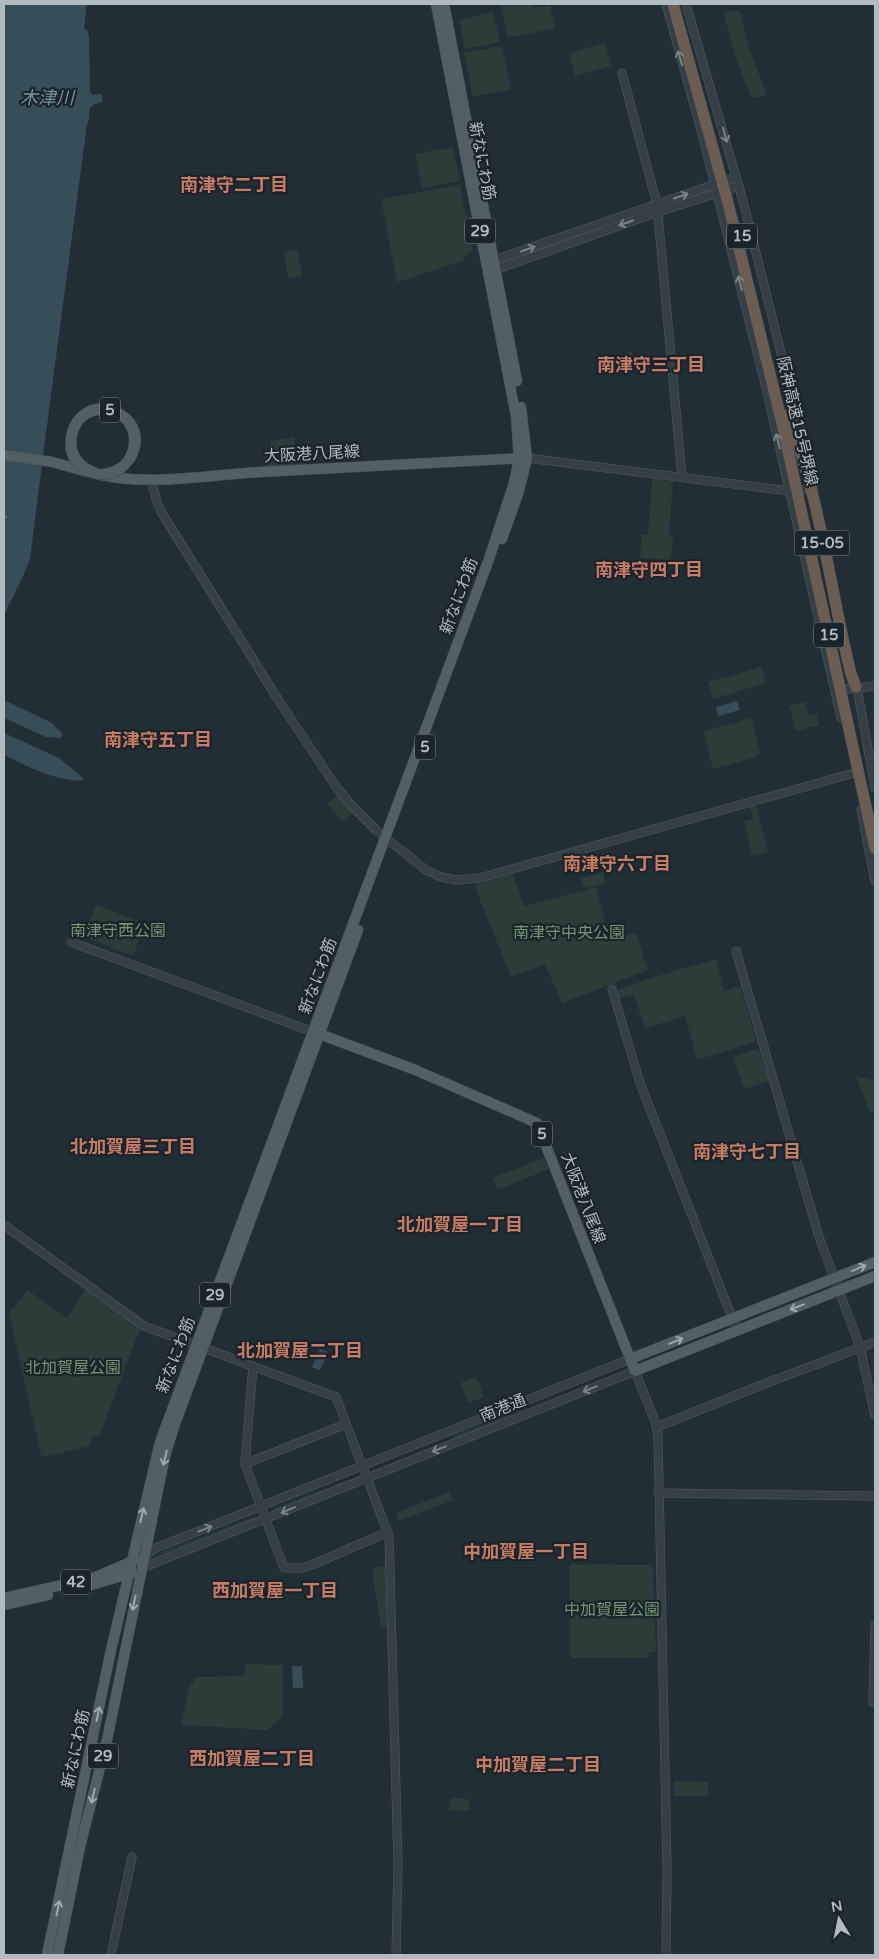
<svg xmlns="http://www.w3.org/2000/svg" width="879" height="1959" font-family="'Varela Round','Noto Sans JP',sans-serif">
  <rect width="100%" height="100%" fill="#222e35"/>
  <g fill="#2a3d38">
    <polygon points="501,4 531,4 532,9 550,5 555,28 508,38"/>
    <polygon points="738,10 740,12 750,50 767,95 751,98 734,53 724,14 725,12"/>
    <polygon points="493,12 500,42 465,49 459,20"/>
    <polygon points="605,43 611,66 575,76 569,53"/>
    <polygon points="502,46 511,89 473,97 464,53"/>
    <polygon points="453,147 460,181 422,188 415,154"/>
    <polygon points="460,185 472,249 462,261 397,282 381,199"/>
    <polygon points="298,250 302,276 288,278 284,252"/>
    <polygon points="632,352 633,366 603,363 603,361"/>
    <polygon points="294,437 297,458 304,462 305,465 265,467 265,456 281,459 282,452 270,449 270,441"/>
    <polygon points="652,479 673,481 669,536 673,537 671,560 640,558 642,535 648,535"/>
    <polygon points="761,667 766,683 713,699 708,682"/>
    <polygon points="805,702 809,716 816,714 819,725 796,731 789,706"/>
    <polygon points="751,718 760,752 756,757 713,769 703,731"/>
    <polygon points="337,795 353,813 343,822 327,804"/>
    <polygon points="756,805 768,852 752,856 744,821 753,819 750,807"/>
    <polygon points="603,872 606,883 584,888 581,878"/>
    <polygon points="513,874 524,906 596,887 610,940 636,933 648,970 562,1003 545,964 511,977 474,885"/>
    <polygon points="97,905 145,924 133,956 88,938 85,929"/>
    <polygon points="716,959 724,991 740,986 756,1040 754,1042 697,1060 685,1016 645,1028 634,995 619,999 617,993 618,990 654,977"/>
    <polygon points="756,1049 759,1051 769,1081 744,1089 733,1057"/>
    <polygon points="856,1076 875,1081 875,1114 870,1113"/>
    <polygon points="544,1158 549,1169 497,1190 493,1178"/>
    <polygon points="86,1288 141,1326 99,1437 93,1434 89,1446 44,1457 41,1455 9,1313 27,1290 67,1318"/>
    <polygon points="476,1377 484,1397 468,1403 461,1383"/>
    <polygon points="526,1407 526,1409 454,1438 453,1436"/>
    <polygon points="351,1479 352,1480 275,1510 274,1508"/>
    <polygon points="449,1492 453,1500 399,1521 396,1513"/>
    <polygon points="253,1517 254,1519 160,1555 159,1553"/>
    <polygon points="571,1564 650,1565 653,1568 656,1652 649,1652 649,1658 573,1658 570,1656 569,1567"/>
    <polygon points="385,1566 387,1626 381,1627 372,1571 374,1568"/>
    <polygon points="245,1664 283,1665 283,1714 282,1717 267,1730 181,1725 190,1684 193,1684 195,1677 244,1676"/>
    <polygon points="674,1781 708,1782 708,1796 674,1796"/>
    <polygon points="451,1798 467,1799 469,1800 469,1811 449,1810"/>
  </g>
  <g fill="#374d5a">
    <path d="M 4,4 L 87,4 L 84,28 L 88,32 L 89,37 L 90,92 L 92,95 L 102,94 L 102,102 C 82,107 94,111 87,124 C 68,268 48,414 30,559 L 21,581 L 4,615 Z"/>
    <polygon points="4,700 52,723 63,734 61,738 46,737 4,718"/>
    <polygon points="737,701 740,710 718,716 716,707"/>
    <path d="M 4,733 L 59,758 L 83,778 L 82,781 C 53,780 29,767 4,755 Z"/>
    <polygon points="320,1349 328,1352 320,1370 312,1367"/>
    <polygon points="292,1666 302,1666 303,1688 293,1688"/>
  </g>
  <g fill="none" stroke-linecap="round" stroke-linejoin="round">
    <polyline stroke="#7392a3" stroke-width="1" stroke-dasharray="6 5" stroke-linecap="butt" points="4,515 7,518"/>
    <defs>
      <g id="tertiary">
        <polyline points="666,4 700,126 767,392 841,718"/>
        <polyline points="686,4 743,201 806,453"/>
        <polyline points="622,73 657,204 682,477"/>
        <polyline points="492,264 494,260 736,177"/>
        <polyline points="492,271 658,212 739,186"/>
        <polyline points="527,458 790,491 814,489"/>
        <polyline points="151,480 157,502 163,515 279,701 337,788 353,807 377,831 426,870 441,877 457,880 480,878 854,773"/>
        <polyline points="856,682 875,788"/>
        <polyline points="837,690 875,686"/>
        <polyline points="861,810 875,882"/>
        <polyline points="71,942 313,1032"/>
        <polyline points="736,951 819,1237 860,1347 875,1416"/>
        <polyline points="612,989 640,1083 737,1330"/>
        <polyline points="4,1225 144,1326 336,1397 389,1536 398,1863 396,1955"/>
        <polyline points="253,1366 245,1464 284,1568 302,1568 314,1564 388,1532"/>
        <polyline points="657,1427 759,1386 875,1342"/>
        <polyline points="245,1464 346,1424"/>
        <polyline points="658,1493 875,1496"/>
        <polyline points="145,1556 156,1548 630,1359"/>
        <polyline points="142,1568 635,1371 655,1421 658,1436 667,1869 666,1955"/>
        <polyline points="873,1703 875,1624"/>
        <polyline points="111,1955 132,1857"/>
      </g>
      <g id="primary">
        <polyline points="444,4 517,381"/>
        <polyline points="4,455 52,462 88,472"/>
        <path d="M 101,475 C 150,486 210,475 261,472 C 348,467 436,463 523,458"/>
        <polyline points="502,539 519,491 527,458 521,407"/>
        <polyline points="314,1032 413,1069 537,1123 635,1371 875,1276"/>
        <polyline points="630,1359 875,1262"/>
        <polyline points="84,1587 132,1573"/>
        <polyline points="4,1598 93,1578 135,1560"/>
        <polyline points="4,1605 48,1595"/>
        <polyline points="47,1955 111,1650 160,1442 489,559 514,483 519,459 516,416 436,4"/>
        <polyline points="58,1955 80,1847 107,1740 165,1456 175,1424 358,930"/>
      </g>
      <polyline id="motorway" points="851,674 856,687"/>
    </defs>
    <use href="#tertiary" stroke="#535d63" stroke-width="9"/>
    <use href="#primary" stroke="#424b52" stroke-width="11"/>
    <use href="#motorway" stroke="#404a50" stroke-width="12"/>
    <use href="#tertiary" stroke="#354046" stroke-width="8"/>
    <use href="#primary" stroke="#535f66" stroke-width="10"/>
    <use href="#motorway" stroke="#6b5d53" stroke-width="11"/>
    <defs>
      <path id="primary-bridge" d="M 96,474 C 137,477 152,424 113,411 C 69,396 52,466 97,474 C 136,480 150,421 111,411 C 71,400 53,460 96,473"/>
      <g id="motorway-bridge">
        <polyline points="673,4 728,203 782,423 875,848"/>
        <path d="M 787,415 C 820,495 830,589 851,674"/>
      </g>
    </defs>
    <use href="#primary-bridge" stroke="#424b52" stroke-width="11" stroke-linecap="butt"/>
    <use href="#motorway-bridge" stroke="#404a50" stroke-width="12" stroke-linecap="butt"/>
    <use href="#primary-bridge" stroke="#535f66" stroke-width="10"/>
    <use href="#motorway-bridge" stroke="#6b5d53" stroke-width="11"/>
  </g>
  <defs><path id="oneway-shaft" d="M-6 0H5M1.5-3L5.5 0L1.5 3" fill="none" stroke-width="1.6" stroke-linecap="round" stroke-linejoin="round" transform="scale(1.25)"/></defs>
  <g stroke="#79848a">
    <use href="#oneway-shaft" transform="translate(680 58) rotate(-106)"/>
    <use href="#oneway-shaft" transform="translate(725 135) rotate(75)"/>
    <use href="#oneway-shaft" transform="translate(681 196) rotate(-19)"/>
    <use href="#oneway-shaft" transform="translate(626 223) rotate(161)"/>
    <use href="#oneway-shaft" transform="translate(528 249) rotate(-19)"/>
    <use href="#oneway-shaft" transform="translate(740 283) rotate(-104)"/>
    <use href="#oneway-shaft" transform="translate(778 441) rotate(-103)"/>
    <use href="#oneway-shaft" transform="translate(590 1389) rotate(158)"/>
    <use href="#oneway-shaft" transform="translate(439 1449) rotate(159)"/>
    <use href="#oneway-shaft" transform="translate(288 1510) rotate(157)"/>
    <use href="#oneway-shaft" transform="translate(205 1529) rotate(-21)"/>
  </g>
  <g stroke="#9da9b0">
    <use href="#oneway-shaft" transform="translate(859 1268) rotate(-22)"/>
    <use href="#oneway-shaft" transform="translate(797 1307) rotate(159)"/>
    <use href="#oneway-shaft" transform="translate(676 1341) rotate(-22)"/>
    <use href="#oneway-shaft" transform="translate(165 1458) rotate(104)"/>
    <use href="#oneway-shaft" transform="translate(142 1515) rotate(-77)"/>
    <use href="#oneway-shaft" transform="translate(134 1603) rotate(102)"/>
    <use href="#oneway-shaft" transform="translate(98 1714) rotate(-78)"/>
    <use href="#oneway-shaft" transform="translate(93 1796) rotate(104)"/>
    <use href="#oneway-shaft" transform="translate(58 1908) rotate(-78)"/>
  </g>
  <g text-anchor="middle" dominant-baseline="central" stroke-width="4.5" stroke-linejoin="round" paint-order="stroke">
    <g fill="#1b242a" stroke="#838e94" stroke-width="1">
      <rect x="465" y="218.5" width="30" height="25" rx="4"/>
      <rect x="727" y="223.5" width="30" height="25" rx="4"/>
      <rect x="100" y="397.5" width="20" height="25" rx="4"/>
      <rect x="794.5" y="530.5" width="55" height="25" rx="4"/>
      <rect x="814" y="622.5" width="30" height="25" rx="4"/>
      <rect x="415" y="734.5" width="20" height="25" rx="4"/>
      <rect x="532" y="1121.5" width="20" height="25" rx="4"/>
      <rect x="200" y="1282.5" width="30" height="25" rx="4"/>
      <rect x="61" y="1569.5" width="30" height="25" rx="4"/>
      <rect x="88" y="1743.5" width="30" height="25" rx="4"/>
    </g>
    <g font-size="15" font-weight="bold" fill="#b0bbc2">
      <text x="480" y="231">29</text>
      <text x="742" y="236">15</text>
      <text x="110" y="410">5</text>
      <text x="822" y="543">15-05</text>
      <text x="829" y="635">15</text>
      <text x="425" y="747">5</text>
      <text x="542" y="1134">5</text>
      <text x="215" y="1295">29</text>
      <text x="76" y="1582">42</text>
      <text x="103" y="1756">29</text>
    </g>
    <g font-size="16" fill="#b0bbc2" stroke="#1b242a">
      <text transform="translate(482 161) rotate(79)">新なにわ筋</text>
      <text transform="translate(797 421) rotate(77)">阪神高速15号堺線</text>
      <text transform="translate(312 454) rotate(-3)">大阪港八尾線</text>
      <text transform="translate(459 596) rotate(-70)">新なにわ筋</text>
      <text transform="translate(318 976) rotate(-70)">新なにわ筋</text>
      <text transform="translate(583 1198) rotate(69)">大阪港八尾線</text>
      <text transform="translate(176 1355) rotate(-69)">新なにわ筋</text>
      <text transform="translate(503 1408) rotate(-22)">南港通</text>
      <text transform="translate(76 1749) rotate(-78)">新なにわ筋</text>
    </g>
    <g font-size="16" fill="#719672" stroke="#1b242a">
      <text x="118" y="931">南津守西公園</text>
      <text x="569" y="933">南津守中央公園</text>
      <text x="73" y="1368">北加賀屋公園</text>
      <text x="612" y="1610">中加賀屋公園</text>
    </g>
    <g font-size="18" font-style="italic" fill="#7392a3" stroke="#1b242a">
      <text x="47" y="98">木津川</text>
    </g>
    <g font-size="18" font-weight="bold" fill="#c77c66" stroke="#1b242a">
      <text x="234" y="185">南津守二丁目</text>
      <text x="651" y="365">南津守三丁目</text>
      <text x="649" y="570">南津守四丁目</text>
      <text x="158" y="740">南津守五丁目</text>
      <text x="617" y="864">南津守六丁目</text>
      <text x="133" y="1147">北加賀屋三丁目</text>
      <text x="747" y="1152">南津守七丁目</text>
      <text x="460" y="1225">北加賀屋一丁目</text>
      <text x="300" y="1351">北加賀屋二丁目</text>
      <text x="526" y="1552">中加賀屋一丁目</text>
      <text x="275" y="1591">西加賀屋一丁目</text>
      <text x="252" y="1759">西加賀屋二丁目</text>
      <text x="538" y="1765">中加賀屋二丁目</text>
    </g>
  </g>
  <rect width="879" height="1959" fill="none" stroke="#b0bbc2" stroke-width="10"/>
  <g transform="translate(839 1919) rotate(350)" stroke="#1b242a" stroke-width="4" paint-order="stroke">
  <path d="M0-4L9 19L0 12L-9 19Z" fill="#b0bbc2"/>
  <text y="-8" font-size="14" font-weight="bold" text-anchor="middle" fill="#b0bbc2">N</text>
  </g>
</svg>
